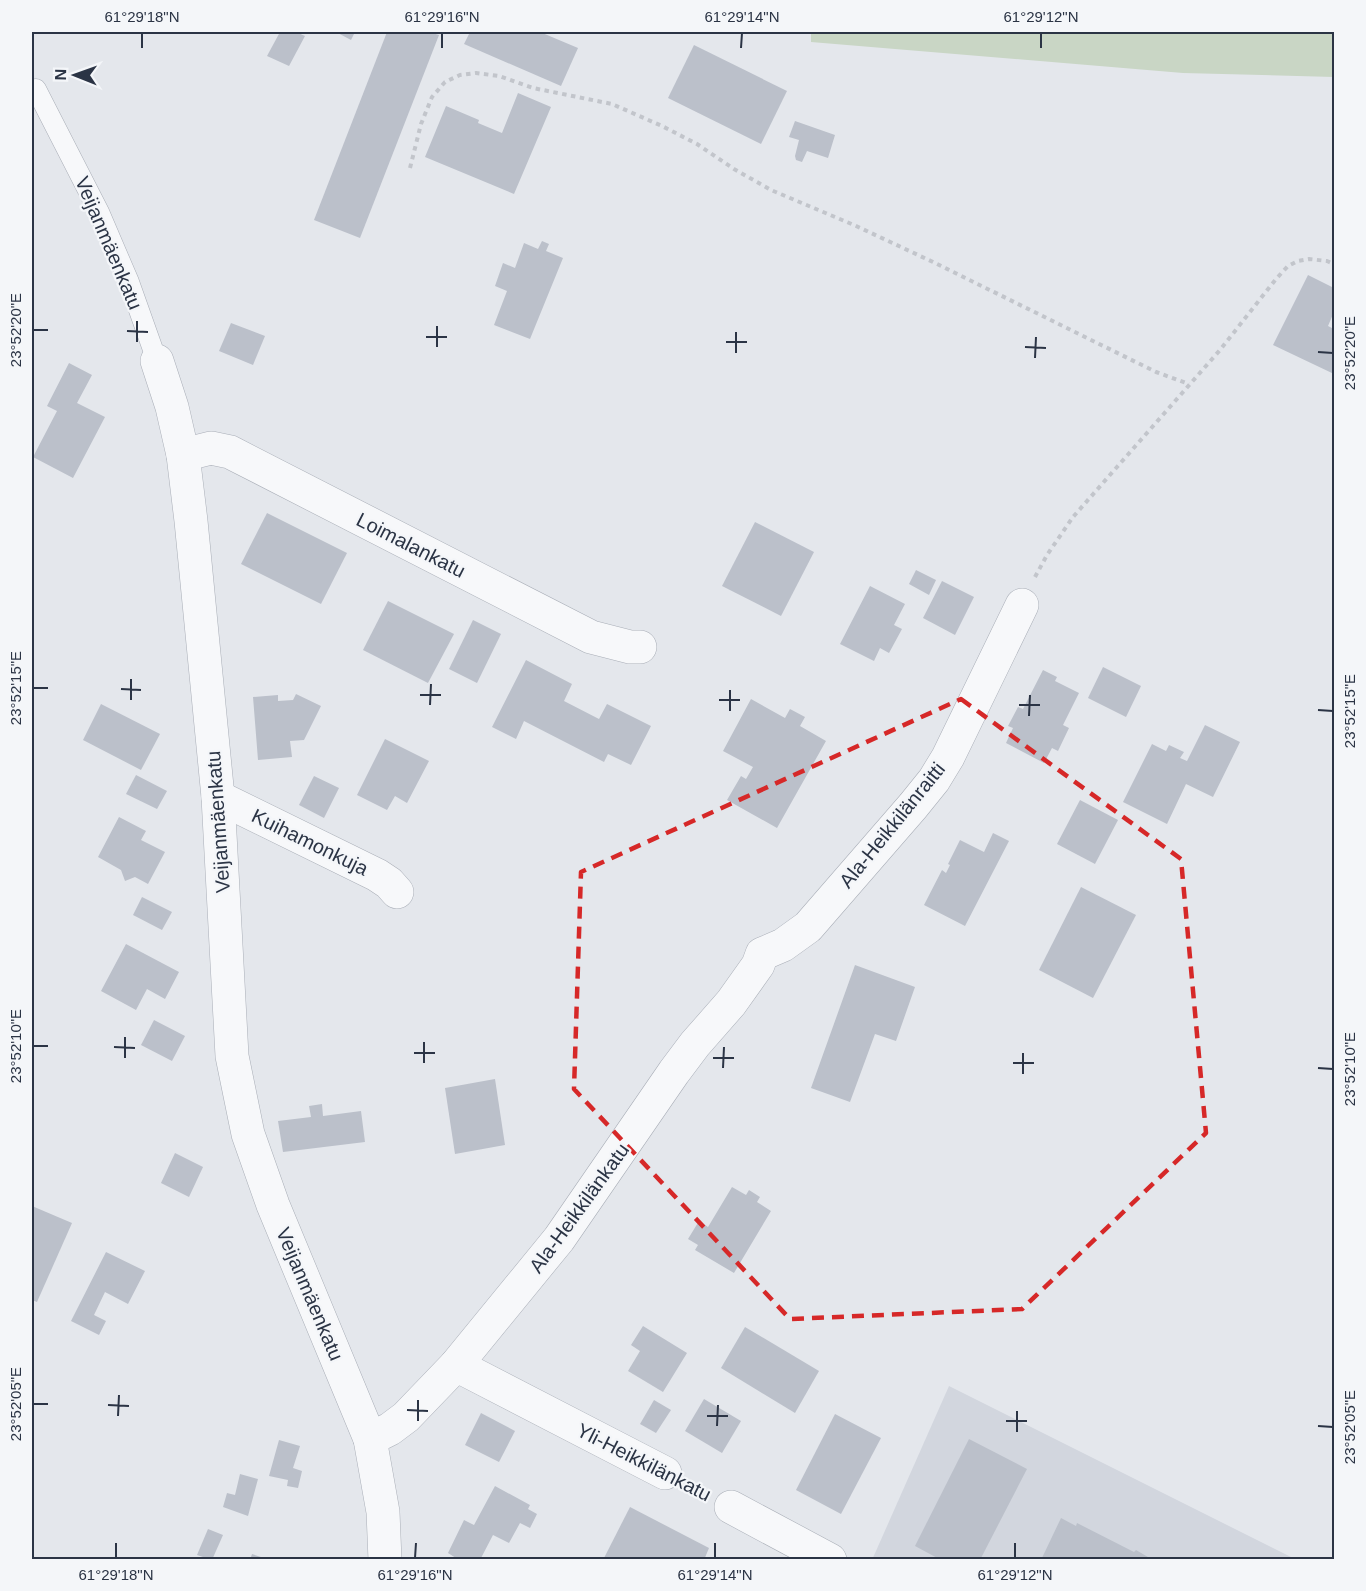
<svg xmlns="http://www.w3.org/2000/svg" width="1366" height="1591" font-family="Helvetica,sans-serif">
  <rect width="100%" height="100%" fill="#e4e7ec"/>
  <polygon fill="#d2d6de" points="949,1386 1295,1559 872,1560"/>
  <polygon fill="#c9d6c5" points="811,32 1334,32 1334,77 1183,73 811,42"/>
  <g fill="#bbc0ca">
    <polygon points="280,32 296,32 305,36 289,66 267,56"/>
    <polygon points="336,32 355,32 351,40"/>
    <polygon points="387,32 429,32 439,35 360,238 314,220"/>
    <polygon points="470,32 540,32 578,48 561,86 464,44"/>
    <polygon points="694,45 787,91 761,144 668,98"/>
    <polygon points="518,93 551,107 514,194 425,157 446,106 479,120 478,123 502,133"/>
    <polygon points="795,121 835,135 828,158 807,151 802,162 796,160 795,156 799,140 789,137"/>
    <polygon points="542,241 549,244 546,251 563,258 530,339 494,325 507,291 495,286 503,263 515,268 524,243 538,249"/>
    <polygon points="1308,275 1334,288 1334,312 1328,326 1334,329 1334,374 1273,345"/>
    <polygon points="231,323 265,336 253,365 219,351"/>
    <polygon points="69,363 92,375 77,403 105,417 73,478 33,457 57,411 47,406"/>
    <polygon points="267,513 347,553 321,604 241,564"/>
    <polygon points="755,522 814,552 781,616 722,586"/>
    <polygon points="916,570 936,580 929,595 909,584"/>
    <polygon points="942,581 974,597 955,635 923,618"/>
    <polygon points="870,586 905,604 894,625 902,629 889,653 880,648 874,661 840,644"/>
    <polygon points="388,601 454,634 428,683 363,650"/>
    <polygon points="473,620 501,634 477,683 449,669"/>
    <polygon points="526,660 572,684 564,701 599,719 607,704 651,726 631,765 608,754 604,762 524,721 516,739 492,727"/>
    <polygon points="1103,667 1141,686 1126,717 1088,698"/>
    <polygon points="1043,670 1057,677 1055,681 1079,693 1063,725 1069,728 1058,751 1052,748 1044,763 1006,743 1013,728 1008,726 1018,707 1023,709"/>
    <polygon points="296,694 321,706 304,740 290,741 292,757 258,760 253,697 278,695 278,701 293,700"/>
    <polygon points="751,699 785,718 790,709 805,717 800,726 826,741 777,828 727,800 741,776 746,779 753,767 723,751"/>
    <polygon points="101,704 160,734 141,770 83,740"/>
    <polygon points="1205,725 1240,742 1213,797 1186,784 1167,824 1123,802 1152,744 1166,751 1169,745 1184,752 1180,758 1187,761"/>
    <polygon points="385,739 429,761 407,803 395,796 387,810 357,795"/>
    <polygon points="136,775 167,791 157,809 126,794"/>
    <polygon points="314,776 339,788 324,818 299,805"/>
    <polygon points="1080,800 1118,820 1095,864 1057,844"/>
    <polygon points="119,817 146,831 141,840 165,852 148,884 135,877 125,881 121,870 98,857"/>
    <polygon points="993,833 1009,841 965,926 924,905 942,870 946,873 950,865 948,864 960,840 984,852"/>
    <polygon points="1081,887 1136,915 1093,998 1039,970"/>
    <polygon points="142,897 172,912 162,930 133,915"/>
    <polygon points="126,944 179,972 165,999 147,989 136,1010 101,991"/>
    <polygon points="855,965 915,987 896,1041 875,1034 850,1102 811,1088"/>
    <polygon points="154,1020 185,1036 172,1061 141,1045"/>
    <polygon points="495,1079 505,1145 455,1154 445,1088"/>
    <polygon points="322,1104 323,1116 361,1111 365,1142 283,1152 278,1121 311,1117 309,1106"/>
    <polygon points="175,1153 203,1167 189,1197 161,1183"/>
    <polygon points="732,1187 746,1195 749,1190 760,1197 757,1202 771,1211 734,1273 695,1250 698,1245 688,1239 699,1221 708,1227"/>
    <polygon points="32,1206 72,1223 37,1302 32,1300"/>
    <polygon points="106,1252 145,1271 128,1304 105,1292 94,1315 106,1321 99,1335 71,1321"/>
    <polygon points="643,1326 687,1353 663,1392 628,1371 640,1351 631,1345"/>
    <polygon points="745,1327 819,1371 795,1413 721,1368"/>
    <polygon points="704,1399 741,1421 722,1453 685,1431"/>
    <polygon points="654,1400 671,1410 656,1433 640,1424"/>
    <polygon points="481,1413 515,1431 499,1462 465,1445"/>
    <polygon points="835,1414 881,1438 841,1514 796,1490"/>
    <polygon points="969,1439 1027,1469 980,1560 941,1560 915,1546"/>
    <polygon points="279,1440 300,1446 293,1468 302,1471 298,1488 287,1486 288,1480 269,1476"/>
    <polygon points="240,1474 258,1479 248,1516 223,1507 227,1493 235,1495"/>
    <polygon points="495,1486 530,1505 528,1509 537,1514 530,1528 520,1523 509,1543 493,1535 480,1560 459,1560 448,1553 464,1520 474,1525"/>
    <polygon points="630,1507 709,1548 704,1560 603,1560"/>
    <polygon points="1061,1518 1076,1526 1077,1523 1134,1552 1136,1550 1153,1560 1041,1560"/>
    <polygon points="208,1529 223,1535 212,1560 197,1555"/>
    <polygon points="252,1554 267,1559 267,1560 250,1560"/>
  </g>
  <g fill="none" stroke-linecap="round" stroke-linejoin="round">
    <defs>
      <polyline id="service" points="36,89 99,212 129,282 157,361"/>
      <g id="minor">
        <polyline points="157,361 172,407 183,455 191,521 218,797 232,1056 248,1134 273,1205 370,1439 383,1512 385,1560"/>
        <polyline points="183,455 211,448 230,452 591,637 630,647 640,647"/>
        <polyline points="218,797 377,875 389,883 397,892"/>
        <polyline points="456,1365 665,1473"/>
        <polyline points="370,1439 390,1429 406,1417 456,1365 559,1239 674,1072 695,1044 731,1003 758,965 762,954 783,945 808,927 913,806 934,780 948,757 1022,605"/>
        <polyline points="731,1507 830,1560"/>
      </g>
    </defs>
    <use href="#service" stroke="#a9aeb7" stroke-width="21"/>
    <use href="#minor" stroke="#a9aeb7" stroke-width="34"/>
    <g stroke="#c2c5cb" stroke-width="4" stroke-dasharray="4.5 4.5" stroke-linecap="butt">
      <polyline points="410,168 421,124 432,97 445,82 460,75 476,73 499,76 533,88 612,104 662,126 697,144 734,169 771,190 854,225 933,262 1156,372 1189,384"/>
      <polyline points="1035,577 1047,555 1073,517 1220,350 1276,279 1288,266 1298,261 1309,259 1327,261 1334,264"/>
    </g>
    <use href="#service" stroke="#f7f8fa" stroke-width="20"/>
    <use href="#minor" stroke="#f7f8fa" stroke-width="33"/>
  </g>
  <path fill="none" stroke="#d62828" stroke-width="4.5" stroke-dasharray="12 8" stroke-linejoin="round" d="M 961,699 L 1181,859 L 1206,1133 L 1022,1309 L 790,1319 L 574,1089 L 581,872 Z"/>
  <path fill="none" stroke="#2b3445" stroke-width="2" d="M 142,48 L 142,33M 442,48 L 442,33M 741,48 L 742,33M 1041,48 L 1041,33M 33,330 L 48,330M 127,331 L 148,332M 426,337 L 447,337M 137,342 L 137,321M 726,342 L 747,342M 437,347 L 437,326M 1025,347 L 1046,348M 1318,352 L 1333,353M 736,353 L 736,332M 1035,358 L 1036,337M 33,688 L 48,688M 121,689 L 141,690M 420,695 L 441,695M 131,700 L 131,679M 719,700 L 740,700M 430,705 L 431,684M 1019,705 L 1040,705M 1318,710 L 1333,711M 730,711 L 730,690M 1029,716 L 1030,695M 33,1046 L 48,1046M 114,1047 L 135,1048M 414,1053 L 435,1053M 125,1058 L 125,1037M 713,1058 L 734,1058M 424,1063 L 424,1042M 1013,1063 L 1034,1063M 723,1068 L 724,1047M 1318,1068 L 1333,1069M 1023,1074 L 1023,1053M 33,1404 L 48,1404M 108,1405 L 129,1406M 407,1410 L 428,1411M 118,1416 L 119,1395M 707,1416 L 728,1416M 418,1421 L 418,1400M 1006,1421 L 1027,1421M 717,1426 L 718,1405M 1318,1426 L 1333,1427M 1017,1432 L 1017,1411M 116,1558 L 116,1543M 415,1558 L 416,1543M 715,1558 L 715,1543M 1015,1558 L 1015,1543"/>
  <g text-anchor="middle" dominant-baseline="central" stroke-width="4.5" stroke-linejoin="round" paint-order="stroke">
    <g font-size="20" fill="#2b3445" stroke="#f4f6f9">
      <text transform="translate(109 243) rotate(67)">Veijanmäenkatu</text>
      <text transform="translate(411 545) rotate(27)">Loimalankatu</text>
      <text transform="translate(218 822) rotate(-94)">Veijanmäenkatu</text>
      <text transform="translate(892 825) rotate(-51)">Ala-Heikkilänraitti</text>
      <text transform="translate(310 842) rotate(26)">Kuihamonkuja</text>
      <text transform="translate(579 1208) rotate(-54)">Ala-Heikkilänkatu</text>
      <text transform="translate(310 1294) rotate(67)">Veijanmäenkatu</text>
      <text transform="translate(644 1462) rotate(27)">Yli-Heikkilänkatu</text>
    </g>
  </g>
  <rect width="1366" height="1591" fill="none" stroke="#f4f6f9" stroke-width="66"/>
  <g transform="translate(75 75) rotate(271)" stroke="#f4f6f9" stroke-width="4.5" paint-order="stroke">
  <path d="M0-4.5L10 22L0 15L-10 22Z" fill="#2b3445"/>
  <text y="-9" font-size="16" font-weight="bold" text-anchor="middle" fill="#2b3445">N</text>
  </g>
  <rect x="33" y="33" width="1300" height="1525" fill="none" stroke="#2b3445" stroke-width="2"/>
  <g font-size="15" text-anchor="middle" fill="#2b3445">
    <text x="142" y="22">61°29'18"N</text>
    <text x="442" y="22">61°29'16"N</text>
    <text x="742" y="22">61°29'14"N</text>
    <text x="1041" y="22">61°29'12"N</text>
    <text transform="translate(16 330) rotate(-90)" y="5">23°52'20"E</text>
    <text transform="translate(1350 353) rotate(-90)" y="5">23°52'20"E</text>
    <text transform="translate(16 688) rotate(-90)" y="5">23°52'15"E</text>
    <text transform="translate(1350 711) rotate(-90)" y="5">23°52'15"E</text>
    <text transform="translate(16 1046) rotate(-90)" y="5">23°52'10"E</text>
    <text transform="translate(1350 1069) rotate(-90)" y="5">23°52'10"E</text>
    <text transform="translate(16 1404) rotate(-90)" y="5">23°52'05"E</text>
    <text transform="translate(1350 1427) rotate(-90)" y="5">23°52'05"E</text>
    <text x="116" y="1580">61°29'18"N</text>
    <text x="415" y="1580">61°29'16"N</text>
    <text x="715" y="1580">61°29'14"N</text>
    <text x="1015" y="1580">61°29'12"N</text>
  </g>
</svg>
